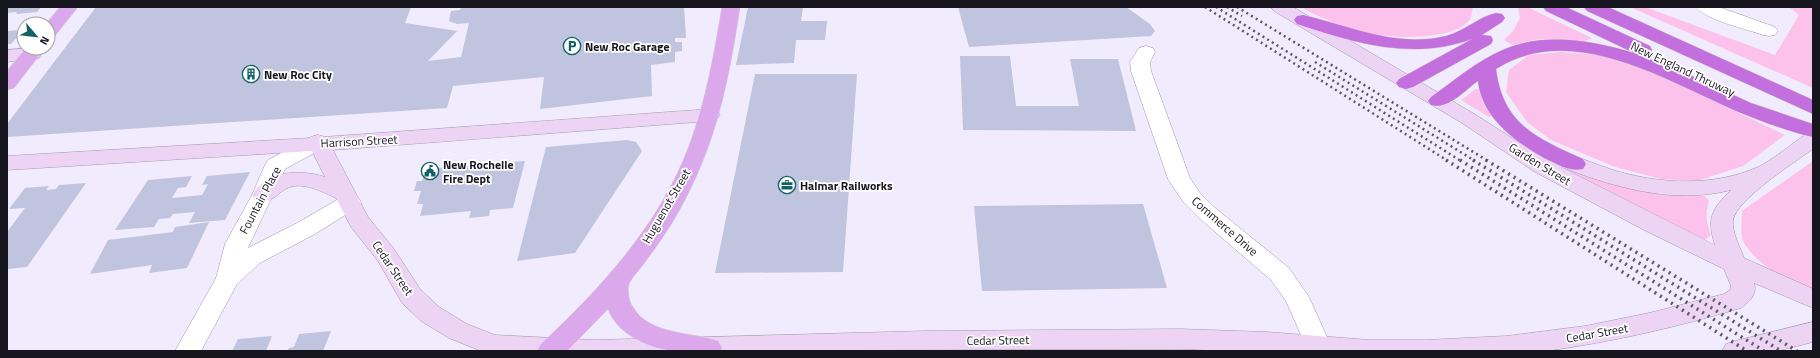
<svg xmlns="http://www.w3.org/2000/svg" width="1820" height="358" font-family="'Titillium Web',sans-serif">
  <rect width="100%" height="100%" fill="#f1ecfd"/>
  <g fill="#fcc2eb">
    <path d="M 1301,7 L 1473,7 C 1472,11 1472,16 1470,19 C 1465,28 1450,32 1441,34 C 1393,43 1343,31 1301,7 Z"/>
    <polygon points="1518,7 1527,7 1592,38 1585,41 1539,39 1512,45 1504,40 1513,31 1520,18"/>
    <polygon points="1630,7 1645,7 1775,55 1799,15 1789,7 1813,7 1813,88"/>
    <polygon points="1561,52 1598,55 1642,67 1785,135 1743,166 1697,181 1661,179 1615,167 1551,140 1527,122 1506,92 1509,70 1529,55"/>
    <polygon points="1476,89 1479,89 1483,103 1492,116 1489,117 1461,100"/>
    <path d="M 1813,161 L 1813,289 C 1788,281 1756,266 1743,241 C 1740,234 1742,219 1742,211 Z"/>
    <path d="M 1556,164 L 1661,193 L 1705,196 L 1709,201 C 1705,214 1706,222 1711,235 L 1705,240 Z"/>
  </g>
  <g fill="#c0c4de">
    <polygon points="7,7 41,7 37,12 17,14 16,12 7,13"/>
    <polygon points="96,7 411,7 405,23 457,31 428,61 461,57 469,23 457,24 449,21 451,11 460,10 461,7 684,7 686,38 675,38 675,42 682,42 682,51 675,52 675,62 651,65 652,96 540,109 544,77 453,86 447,108 7,137 7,124"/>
    <polygon points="748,7 803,7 801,21 827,21 825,40 796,40 794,63 736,65"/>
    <polygon points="958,7 1126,7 1150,24 1155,31 1151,36 969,47"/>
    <polygon points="24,30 11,44 7,44 7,31"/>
    <polygon points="960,56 1010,56 1016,106 1079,106 1070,59 1118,59 1136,131 963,130"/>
    <polygon points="755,74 857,74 843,272 715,273"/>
    <polygon points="627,140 636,142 642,151 575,253 517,261 546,147"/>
    <polygon points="525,161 513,208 490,210 489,216 469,218 471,211 420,216 423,204 417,204 421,191 414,191 417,181 422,181 424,175 435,175 438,168"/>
    <polygon points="250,172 225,220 189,223 195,212 173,214 170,218 159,219 154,227 115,230 148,180 192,176 186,187 178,188 172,198 202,195 208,184 202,185 207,176"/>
    <polygon points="86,183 27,267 7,269 7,232 25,208 9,209 25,188 49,186 46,190 56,189 59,185"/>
    <polygon points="1143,204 1167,288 982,291 974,206"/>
    <polygon points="209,222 187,268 149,273 152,265 90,274 108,240 173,232 175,227"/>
    <polygon points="331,331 323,351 287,351 289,348 294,347 299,334"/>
    <polygon points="272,336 266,351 232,351 238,339"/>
  </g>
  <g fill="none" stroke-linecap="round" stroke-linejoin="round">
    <defs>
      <g id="street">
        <path d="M 1696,7 L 1719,7 L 1775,27 L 1778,31 L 1775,35 L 1769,36 L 1763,35 C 1747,29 1705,20 1696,7 Z"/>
        <polygon points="1146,46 1153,48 1155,52 1150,62 1151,71 1190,178 1200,193 1214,207 1289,268 1309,297 1331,346 1328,351 1308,351 1286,301 1271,280 1198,217 1184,203 1168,179 1131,71 1130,62 1139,48"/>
        <polygon points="318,135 325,137 329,142 325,147 285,169 248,248 299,222 342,197 350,194 358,197 361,202 358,207 315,234 260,263 237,284 201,351 175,351 216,278 225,244 252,195 265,165 268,160 311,137"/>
      </g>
      <g id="secondary">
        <path d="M 1271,7 L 1293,7 L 1476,115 L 1545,159 L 1544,157 L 1547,152 L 1555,150 C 1575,155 1594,164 1613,170 C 1659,184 1713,187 1758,167 C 1770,162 1793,143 1806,134 L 1813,132 L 1813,149 C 1796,161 1736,200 1733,220 C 1732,233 1740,247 1744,258 L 1813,289 L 1813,308 L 1754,283 C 1758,294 1749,302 1741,308 C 1677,327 1612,342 1546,351 L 1235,351 L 1180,349 L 481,351 L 449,338 L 421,321 L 402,303 L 378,261 L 351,227 L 336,198 C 323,192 308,184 294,186 C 277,189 275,206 255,200 L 252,195 C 267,170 301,169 325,177 L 312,151 L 7,170 L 7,156 L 310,138 L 318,135 L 323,137 L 710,109 L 717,111 L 720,115 L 717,119 L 710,121 L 333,150 L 368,217 L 394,249 L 420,289 L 439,307 L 467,324 L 495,335 L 594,340 L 925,331 L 1180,329 L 1267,332 L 1370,340 L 1425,340 L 1506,336 L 1585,326 L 1649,313 L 1724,294 L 1730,290 L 1731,286 L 1724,269 L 1644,230 L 1535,172 L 1462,123 L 1274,11 ZM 1559,166 C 1613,187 1673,205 1731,190 C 1712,209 1706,218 1715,245 Z"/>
        <polygon points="32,48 39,50 41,54 39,58 7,62 7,50"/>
        <polygon points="1813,322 1813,342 1777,351 1722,351 1726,344 1735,341"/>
      </g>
      <g id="primary">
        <polygon points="60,7 78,7 54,37 48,39 48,24 46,24"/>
        <path d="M 722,7 L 740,7 C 728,84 717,142 679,211 C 669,229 657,246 645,262 C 641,268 632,277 629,284 C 627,291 629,302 633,307 C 649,335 692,332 718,341 L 722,348 L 721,351 C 705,351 689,353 674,351 C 648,348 617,334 608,309 L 567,351 L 537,351 L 541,344 C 601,288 660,224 689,146 C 706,101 714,54 722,7 Z"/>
        <polygon points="26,48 45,48 14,88 7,90 7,71"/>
      </g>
      <g id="highway">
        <path d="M 1543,7 L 1566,7 L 1650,46 L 1652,50 L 1650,54 L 1639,55 L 1681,71 L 1751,103 L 1813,124 L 1813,137 C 1787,131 1760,121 1736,111 C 1665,80 1571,21 1496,69 C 1503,124 1536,138 1583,159 L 1586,164 L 1583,169 C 1570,172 1559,165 1548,160 C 1517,143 1482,119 1478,81 C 1464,91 1448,110 1431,105 L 1428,101 L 1431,97 C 1455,80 1478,60 1505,49 C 1545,32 1594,41 1634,53 L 1546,11 Z"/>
        <polygon points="1584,7 1608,7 1813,100 1813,114 1587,11"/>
        <path d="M 1496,13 L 1502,14 L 1505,18 L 1502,22 L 1482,35 L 1491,36 L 1493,40 L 1491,44 L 1413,87 L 1406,89 L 1399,87 L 1396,83 L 1399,79 L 1472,39 C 1413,61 1354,43 1297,24 L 1294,20 L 1297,16 L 1303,15 C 1350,26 1397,48 1446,36 C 1465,31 1478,17 1496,13 Z"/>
      </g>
    </defs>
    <use href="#street" stroke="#9e97b0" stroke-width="1"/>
    <use href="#secondary" stroke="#9e97b0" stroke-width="1"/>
    <use href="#primary" stroke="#d5d5d6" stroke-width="1"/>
    <use href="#highway" stroke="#d5d5d6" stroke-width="1"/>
    <use href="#street" fill="#fff" fill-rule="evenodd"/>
    <use href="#secondary" fill="#edd4f5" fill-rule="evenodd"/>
    <use href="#primary" fill="#dba9eb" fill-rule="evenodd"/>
    <use href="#highway" fill="#c370de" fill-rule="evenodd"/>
    <g stroke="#5c5964" stroke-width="2.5" stroke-dasharray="2 3.5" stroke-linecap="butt">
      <polyline points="1205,7 1448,161"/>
      <polyline points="1216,7 1461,161"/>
      <polyline points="1227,7 1242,16"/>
      <polyline points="1237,7 1488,161"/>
      <polyline points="1315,62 1475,161"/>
    </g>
    <g stroke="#5c5964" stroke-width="3.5" stroke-dasharray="2 4.5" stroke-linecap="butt">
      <polyline points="1446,160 1747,351"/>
      <polyline points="1460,160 1764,351"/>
      <polyline points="1473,160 1781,351"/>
      <polyline points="1486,160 1797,351"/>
    </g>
  </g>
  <defs>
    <symbol id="parking-ring" viewBox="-11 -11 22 22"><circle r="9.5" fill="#fff" stroke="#126366" stroke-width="1.5"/><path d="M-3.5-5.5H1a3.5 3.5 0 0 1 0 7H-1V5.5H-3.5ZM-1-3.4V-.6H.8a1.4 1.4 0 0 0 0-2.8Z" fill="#126366"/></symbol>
    <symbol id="building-ring" viewBox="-11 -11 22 22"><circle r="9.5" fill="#fff" stroke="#126366" stroke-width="1.5"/><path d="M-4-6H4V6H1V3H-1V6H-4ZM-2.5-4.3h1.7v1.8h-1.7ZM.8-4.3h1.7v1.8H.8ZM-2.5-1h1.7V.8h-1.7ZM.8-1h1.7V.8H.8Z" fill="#126366"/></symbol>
    <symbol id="civic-ring" viewBox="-11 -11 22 22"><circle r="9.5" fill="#fff" stroke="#126366" stroke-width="1.5"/><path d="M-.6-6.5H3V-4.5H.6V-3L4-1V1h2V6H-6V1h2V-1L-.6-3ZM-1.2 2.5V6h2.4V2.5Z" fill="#126366"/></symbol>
    <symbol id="office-ring" viewBox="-11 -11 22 22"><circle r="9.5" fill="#fff" stroke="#126366" stroke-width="1.5"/><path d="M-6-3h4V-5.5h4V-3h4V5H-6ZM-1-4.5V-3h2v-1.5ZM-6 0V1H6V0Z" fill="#126366"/></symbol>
  </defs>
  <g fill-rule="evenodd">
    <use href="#parking-ring" x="562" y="36" width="20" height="20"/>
    <use href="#building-ring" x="241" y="64" width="20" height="20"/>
    <use href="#civic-ring" x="420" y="161" width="20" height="20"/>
    <use href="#office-ring" x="777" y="175" width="20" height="20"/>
  </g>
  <g text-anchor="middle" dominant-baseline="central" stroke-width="3.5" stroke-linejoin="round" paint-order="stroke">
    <g font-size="12" font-weight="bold" fill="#17151e" stroke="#fff" text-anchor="start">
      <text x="585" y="46">New Roc Garage</text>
      <text x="264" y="74">New Roc City</text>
      <text x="443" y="164">New Rochelle<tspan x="443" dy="14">Fire Dept</tspan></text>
      <text x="800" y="185">Halmar Railworks</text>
    </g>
    <g font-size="12" fill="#17151e" stroke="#fff">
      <text transform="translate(1683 69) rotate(25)">New England Thruway</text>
      <text transform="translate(359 141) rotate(-3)">Harrison Street</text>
      <text transform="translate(1540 164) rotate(31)">Garden Street</text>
      <text transform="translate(260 200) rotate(-62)">Fountain Place</text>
      <text transform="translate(666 206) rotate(-60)">Huguenot Street</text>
      <text transform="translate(1225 226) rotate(41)">Commerce Drive</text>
      <text transform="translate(393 268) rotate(56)">Cedar Street</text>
      <text transform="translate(1597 333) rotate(-10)">Cedar Street</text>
      <text transform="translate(998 340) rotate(-1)">Cedar Street</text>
    </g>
  </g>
  <rect width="1820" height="358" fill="none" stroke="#17151e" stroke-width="16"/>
  <g transform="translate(36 36) rotate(118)"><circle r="19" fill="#ffffff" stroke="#a2a1a5"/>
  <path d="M0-3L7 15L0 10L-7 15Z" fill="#126366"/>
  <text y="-6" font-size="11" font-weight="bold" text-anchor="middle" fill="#17151e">N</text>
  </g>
</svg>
